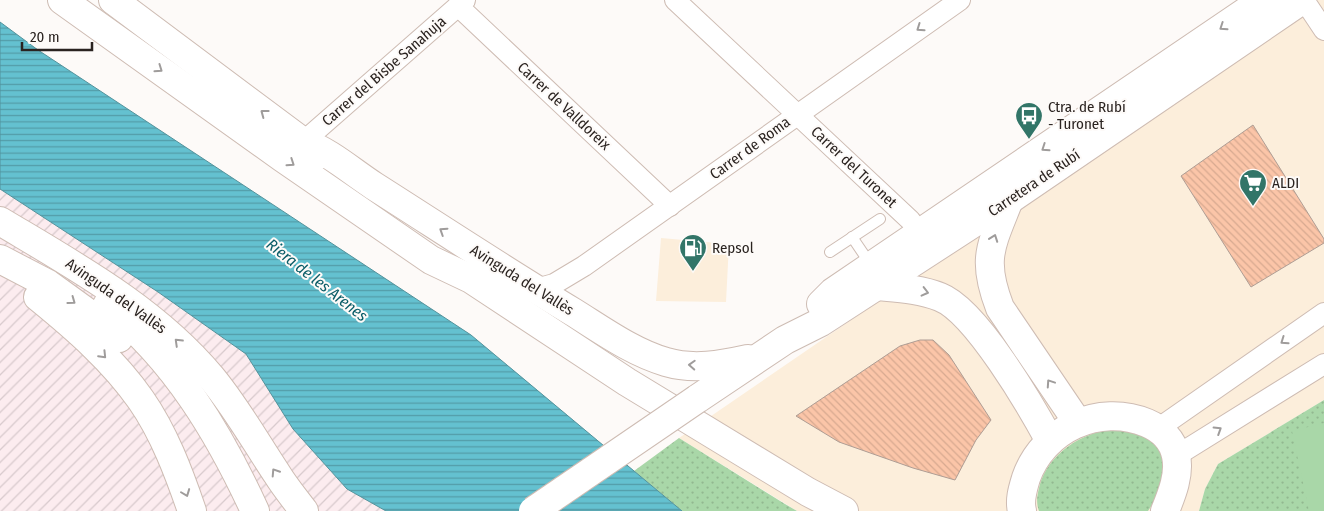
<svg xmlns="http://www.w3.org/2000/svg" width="1324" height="511" font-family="'Fira Sans Condensed',sans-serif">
  <defs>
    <pattern id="industrial-furrows" width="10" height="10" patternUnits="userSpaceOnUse" patternTransform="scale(1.25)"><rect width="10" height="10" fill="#fcecef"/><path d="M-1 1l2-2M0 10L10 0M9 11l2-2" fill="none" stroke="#d8cacd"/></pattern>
    <pattern id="grass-dots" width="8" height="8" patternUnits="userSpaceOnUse" patternTransform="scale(1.25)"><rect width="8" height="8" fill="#a9d7a8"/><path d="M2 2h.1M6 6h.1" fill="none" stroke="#92b890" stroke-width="1.8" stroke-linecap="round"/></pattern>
    <pattern id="water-rules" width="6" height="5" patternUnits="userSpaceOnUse" patternTransform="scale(1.25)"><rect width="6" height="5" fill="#64c1d0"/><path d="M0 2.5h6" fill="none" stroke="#539ca8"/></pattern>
    <pattern id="building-back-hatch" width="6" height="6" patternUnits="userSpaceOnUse" patternTransform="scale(1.25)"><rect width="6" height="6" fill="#fbc5a8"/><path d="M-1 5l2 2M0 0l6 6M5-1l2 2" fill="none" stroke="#d7a990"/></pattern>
  </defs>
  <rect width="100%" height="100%" fill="#fdfaf8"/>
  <g fill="#fceedb">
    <polygon points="1318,0 1324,0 1324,400 1218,464 1205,489 1199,511 797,511 679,438"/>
    <polygon points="661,238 729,244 726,302 656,301"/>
  </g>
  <polygon fill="url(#industrial-furrows)" points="0,189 158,292 246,354 293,429 347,489 386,511 0,511"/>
  <g fill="url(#grass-dots)">
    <polygon points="1324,400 1324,511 1199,511 1205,489 1218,464"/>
    <path d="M 1118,428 C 1127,431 1140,432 1148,437 C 1175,454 1162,491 1148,511 L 1039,511 C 1036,503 1037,496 1039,488 C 1047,453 1084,431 1118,428 Z"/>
    <polygon points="679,438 785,504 797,511 682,511 634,471"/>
  </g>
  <polygon fill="#a9d7a8" points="1324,423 1324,511 1309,511 1292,431"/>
  <polygon fill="url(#water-rules)" stroke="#53929b" points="0,22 38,50 471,335 682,511 386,511 347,489 293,429 246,354 158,292 0,189"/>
  <g fill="url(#building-back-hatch)" stroke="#ae9d94">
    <polygon points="1253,125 1324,239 1324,243 1251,287 1181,176"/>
    <polygon points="920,340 933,340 949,355 991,420 976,440 955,480 913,468 839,442 796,416 900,346"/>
  </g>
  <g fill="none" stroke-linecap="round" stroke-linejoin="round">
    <defs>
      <g id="lane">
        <polyline points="852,237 871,265"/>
        <polyline points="830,252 880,219"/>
      </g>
      <g id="street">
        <polyline points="675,0 910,220 920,233"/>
        <polyline points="1304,0 1324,30"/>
        <polyline points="458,6 670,206"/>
        <polyline points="303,142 465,0"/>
        <polyline points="536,289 554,284 584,266 960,0"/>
        <polyline points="1159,428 1324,313"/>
        <polyline points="1176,456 1324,364"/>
      </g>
      <g id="secondary">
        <polyline points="62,0 283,158 431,260 471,279 627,382 808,492 844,511"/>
        <polyline points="113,0 303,142 315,157"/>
        <path d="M 303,142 C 330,152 351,171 374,186 C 440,228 505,271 573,312 C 602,330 632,352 666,362 C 693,370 721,365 748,359"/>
        <path d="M 1009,200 C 991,246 981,259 1000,308 L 1078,423"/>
        <path d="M 0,221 C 75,266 154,309 211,377 C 236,407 255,441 277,474 C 285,487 295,499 304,511"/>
        <polyline points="0,259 48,284 106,326 119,338"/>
        <path d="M 877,286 C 898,288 920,289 940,297 C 976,311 1031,406 1050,441"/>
        <path d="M 38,297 C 76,328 113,360 141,400 C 164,433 179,473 192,511"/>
        <polyline points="821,304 833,292 1263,0"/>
        <path d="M 107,305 C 175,359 219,433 255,511"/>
        <polyline points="697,399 785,340 821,322 1009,200 1302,0"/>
        <path d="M 1022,511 C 1019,500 1023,488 1026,478 C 1043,429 1099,403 1147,423 C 1161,429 1173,440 1176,456 C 1180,474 1172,494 1165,511"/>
      </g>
    </defs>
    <use href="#lane" stroke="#cebcb3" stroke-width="12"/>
    <use href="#street" stroke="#cebcb3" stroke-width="22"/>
    <use href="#secondary" stroke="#cebcb3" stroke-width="30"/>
    <use href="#lane" stroke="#fff" stroke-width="10"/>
    <use href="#street" stroke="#fff" stroke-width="20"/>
    <use href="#secondary" stroke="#fff" stroke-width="28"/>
    <defs>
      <polyline id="secondary-bridge" points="533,511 697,399"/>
    </defs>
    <use href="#secondary-bridge" stroke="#cebcb3" stroke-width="30" stroke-linecap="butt"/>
    <use href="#secondary-bridge" stroke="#fff" stroke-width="28"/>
  </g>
  <defs><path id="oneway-chevron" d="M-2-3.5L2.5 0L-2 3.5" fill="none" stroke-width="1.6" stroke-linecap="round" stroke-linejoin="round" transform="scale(1.25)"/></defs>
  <g stroke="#9f9c9b">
    <use href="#oneway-chevron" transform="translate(1223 27) rotate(146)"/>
    <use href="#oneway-chevron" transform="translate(920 28) rotate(145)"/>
    <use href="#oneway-chevron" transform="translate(159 69) rotate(35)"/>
    <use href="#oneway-chevron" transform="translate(264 113) rotate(-143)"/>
    <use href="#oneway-chevron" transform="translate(1045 148) rotate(146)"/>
    <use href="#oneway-chevron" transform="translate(291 163) rotate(34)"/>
    <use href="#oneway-chevron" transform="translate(443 231) rotate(-147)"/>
    <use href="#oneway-chevron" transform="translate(994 238) rotate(-70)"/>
    <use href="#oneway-chevron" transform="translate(925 292) rotate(14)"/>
    <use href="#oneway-chevron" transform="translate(72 301) rotate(36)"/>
    <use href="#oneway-chevron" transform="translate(1284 341) rotate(145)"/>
    <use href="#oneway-chevron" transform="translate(178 342) rotate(-136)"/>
    <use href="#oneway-chevron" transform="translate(103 355) rotate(46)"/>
    <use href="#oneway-chevron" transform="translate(692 365) rotate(-177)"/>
    <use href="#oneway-chevron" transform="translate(1050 383) rotate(-124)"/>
    <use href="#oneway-chevron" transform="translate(1218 430) rotate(-32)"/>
    <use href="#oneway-chevron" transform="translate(275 472) rotate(-123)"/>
    <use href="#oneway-chevron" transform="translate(186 493) rotate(69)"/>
  </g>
  <defs>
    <symbol id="bus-pin" viewBox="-11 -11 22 30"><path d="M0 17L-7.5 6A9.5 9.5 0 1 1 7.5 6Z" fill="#327568" stroke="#fdfaf8"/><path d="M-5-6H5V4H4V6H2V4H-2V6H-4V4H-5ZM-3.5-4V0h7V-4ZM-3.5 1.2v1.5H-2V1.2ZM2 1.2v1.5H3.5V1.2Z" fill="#fff"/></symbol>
    <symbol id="supermarket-pin" viewBox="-11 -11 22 30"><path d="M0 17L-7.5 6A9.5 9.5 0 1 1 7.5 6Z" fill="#327568" stroke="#fdfaf8"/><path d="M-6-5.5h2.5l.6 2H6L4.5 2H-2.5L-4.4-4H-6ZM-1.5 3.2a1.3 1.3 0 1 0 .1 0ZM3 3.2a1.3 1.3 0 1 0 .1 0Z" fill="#fff"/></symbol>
    <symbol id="fuel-pin" viewBox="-11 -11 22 30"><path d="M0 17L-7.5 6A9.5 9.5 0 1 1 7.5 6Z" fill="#327568" stroke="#fdfaf8"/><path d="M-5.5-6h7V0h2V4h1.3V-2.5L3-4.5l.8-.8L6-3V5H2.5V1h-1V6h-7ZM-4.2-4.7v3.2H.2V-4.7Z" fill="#fff"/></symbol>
  </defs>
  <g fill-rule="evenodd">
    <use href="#bus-pin" x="1013" y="100" width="32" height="43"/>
    <use href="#supermarket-pin" x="1237" y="167" width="32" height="43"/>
    <use href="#fuel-pin" x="677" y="232" width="32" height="43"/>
  </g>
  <g text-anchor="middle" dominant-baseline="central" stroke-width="4" stroke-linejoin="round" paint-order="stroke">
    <g font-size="15" fill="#2a2320" stroke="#fdfaf8">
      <text transform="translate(384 71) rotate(-41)">Carrer del Bisbe Sanahuja</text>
      <text transform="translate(564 106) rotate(43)">Carrer de Valldoreix</text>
      <text transform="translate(750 148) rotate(-36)">Carrer de Roma</text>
      <text transform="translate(854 167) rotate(43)">Carrer del Turonet</text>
      <text transform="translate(1034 183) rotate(-34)">Carretera de Rubí</text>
      <text transform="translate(522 280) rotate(32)">Avinguda del Vallès</text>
      <text transform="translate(116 296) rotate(35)">Avinguda del Vallès</text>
    </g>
    <g font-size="15" fill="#2a2320" stroke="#fdfaf8" text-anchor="start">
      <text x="1048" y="107">Ctra. de Rubí<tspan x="1048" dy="17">- Turonet</tspan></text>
      <text x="1272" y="183">ALDI</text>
      <text x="712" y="248">Repsol</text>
    </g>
    <g font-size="16" font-style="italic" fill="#0b5d68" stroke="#fdfaf8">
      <text transform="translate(317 280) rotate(38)">Riera de les Arenes</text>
    </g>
  </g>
  <path d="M22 42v8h70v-8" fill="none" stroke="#2a2320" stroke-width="2.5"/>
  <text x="30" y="42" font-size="15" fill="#2a2320" stroke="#fdfaf8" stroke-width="4" paint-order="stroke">20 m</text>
</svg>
